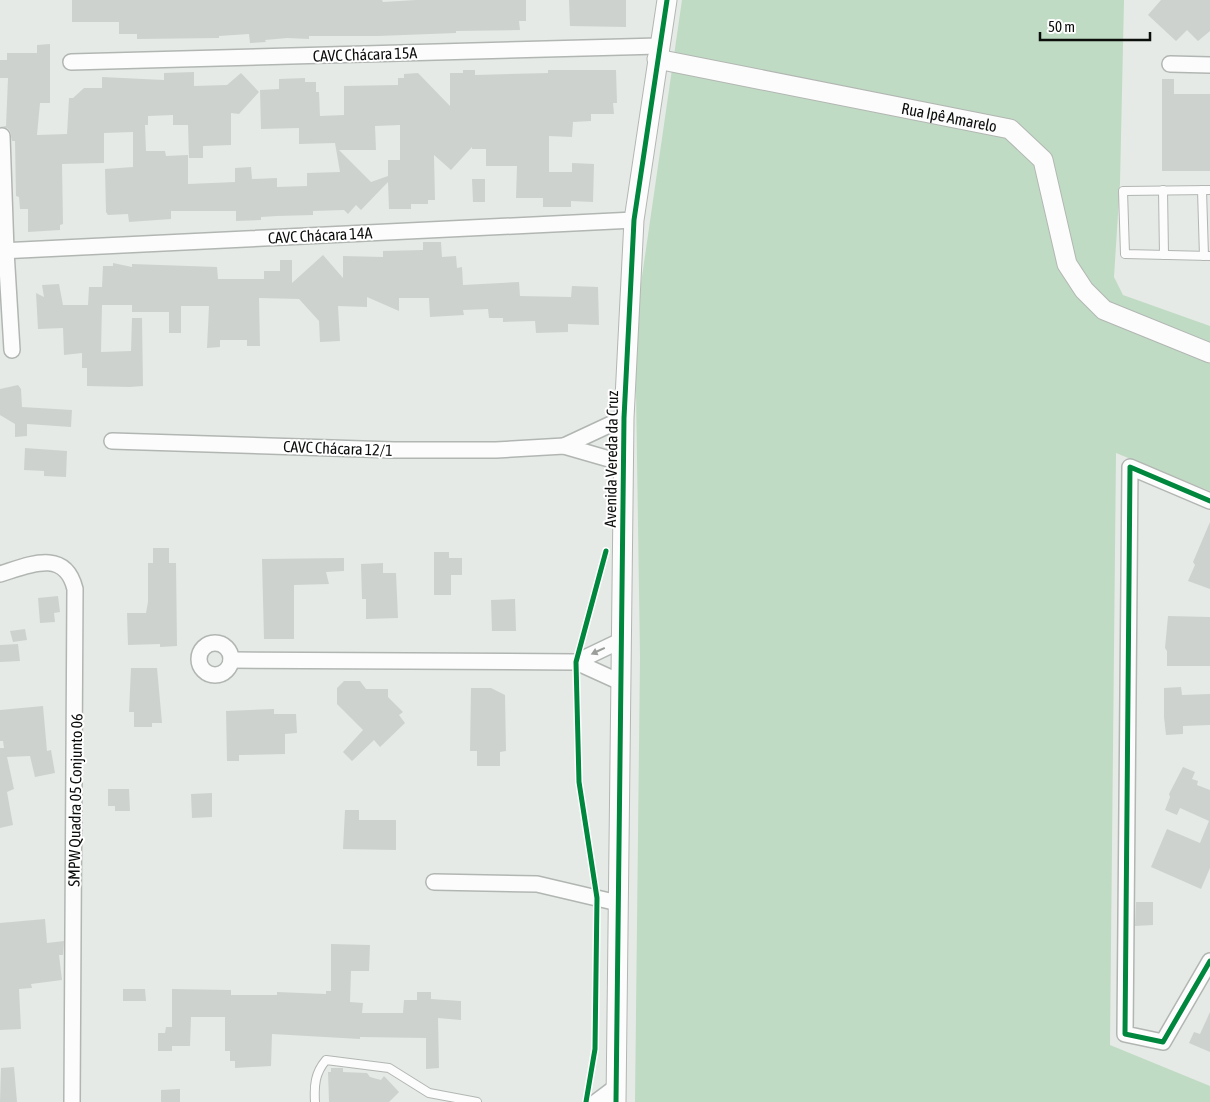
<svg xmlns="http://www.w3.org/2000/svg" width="1210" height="1102" font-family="'Asap Condensed',sans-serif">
  <rect width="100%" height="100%" fill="#e5eae6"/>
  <polygon fill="#c0dbc3" points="682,0 1124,0 1120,183 1114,277 1123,295 1210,326 1210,491 1116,453 1110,1045 1210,1086 1210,1102 635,1102 640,657 635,325"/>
  <g fill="#ced2cf" fill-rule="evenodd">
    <polygon points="72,0 382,0 383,2 416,0 526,0 526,21 519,21 520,30 456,31 456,33 378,36 309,36 309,39 287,38 265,40 266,42 250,43 249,34 219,36 219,38 137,39 137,34 119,34 119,22 72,22"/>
    <polygon points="569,0 626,0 626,27 570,26"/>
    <polygon points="1161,0 1210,0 1210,31 1198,41 1187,30 1176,41 1148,15"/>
    <path d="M 50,44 L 50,103 L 40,103 L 37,135 L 67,134 L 69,98 L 73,98 L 84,88 L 102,88 L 102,77 L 164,80 L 164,73 L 194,72 L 194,86 L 227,85 L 241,73 L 259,92 L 239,114 L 231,113 L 231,145 L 203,146 L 203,158 L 189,158 L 188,125 L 173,125 L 173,115 L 148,116 L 148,125 L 145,125 L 146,151 L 165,151 L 166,156 L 188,155 L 188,184 L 235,182 L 235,168 L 251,167 L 252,179 L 277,178 L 277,187 L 307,186 L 307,173 L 340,172 L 335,143 L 299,144 L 299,128 L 261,129 L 260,90 L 279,89 L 279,79 L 305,78 L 305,82 L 316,82 L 316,92 L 319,92 L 320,116 L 344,115 L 344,86 L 398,85 L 398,78 L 404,78 L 404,74 L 418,73 L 450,106 L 450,73 L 463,73 L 463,70 L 475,70 L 475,75 L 548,73 L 548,70 L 616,70 L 617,103 L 613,103 L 614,114 L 591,114 L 591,121 L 573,122 L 572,137 L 549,136 L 549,172 L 572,172 L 572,163 L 594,164 L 593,202 L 571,201 L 571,207 L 543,207 L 543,198 L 516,198 L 517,166 L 486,166 L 486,149 L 472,149 L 472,147 L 451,170 L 434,155 L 435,200 L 428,200 L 428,204 L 411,204 L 411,209 L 389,209 L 388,182 L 361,210 L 356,205 L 348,214 L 344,210 L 313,211 L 313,215 L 277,216 L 261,217 L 261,220 L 236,221 L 236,211 L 171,211 L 171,219 L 129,222 L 128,214 L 108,215 L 106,212 L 105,169 L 133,167 L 133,132 L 104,133 L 104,163 L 62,164 L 63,224 L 60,225 L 60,230 L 28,232 L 28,209 L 20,209 L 19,197 L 16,196 L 15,141 L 12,141 L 10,131 L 7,128 L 0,127 L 6,126 L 8,78 L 0,78 L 0,60 L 7,60 L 7,53 L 37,53 L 37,45 ZM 400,125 L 400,160 L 388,160 L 388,176 L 371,182 L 339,150 L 376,150 L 375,126 Z"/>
    <polygon points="1162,79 1174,79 1174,94 1210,94 1210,171 1162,171"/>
    <polygon points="472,179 485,179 485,202 473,202"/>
    <polygon points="423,242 441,242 442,257 456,256 457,268 462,267 463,285 519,282 520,296 571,297 572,286 598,287 599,325 568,324 568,332 536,333 535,321 503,322 503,318 489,318 488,309 463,310 464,315 430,317 429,298 399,298 399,311 367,297 367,307 338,306 340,341 320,342 319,321 299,299 259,298 260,346 247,346 247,340 220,340 220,347 207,348 209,306 181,306 181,333 169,333 169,312 132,312 132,305 102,305 101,352 131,351 132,318 142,318 143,386 130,387 87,386 87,368 82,368 82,353 64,355 63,328 38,329 36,293 44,297 42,285 59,284 63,305 88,305 89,287 102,287 103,266 113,266 113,263 132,267 132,264 217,267 218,279 264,279 264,271 280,271 280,260 292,260 292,283 323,255 343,278 343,256 383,257 383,251 423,250"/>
    <polygon points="18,385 21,389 22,407 72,410 71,427 27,424 27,436 15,437 15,424 0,415 0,389"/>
    <polygon points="25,448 67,451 66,477 44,476 44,471 24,470"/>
    <polygon points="1210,522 1210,589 1188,581 1195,565 1193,562"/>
    <polygon points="153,548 169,548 169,563 176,563 177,646 160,647 160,644 128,645 127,613 146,613 148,602 148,563 153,563"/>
    <polygon points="434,552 449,552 449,558 462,558 462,575 451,575 451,595 434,595"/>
    <polygon points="344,558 344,571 326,572 329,584 294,585 294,639 264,639 262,559"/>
    <polygon points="383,563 383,573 396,573 398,618 366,619 366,599 362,599 361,564"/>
    <polygon points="58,596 60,612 54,613 55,622 40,623 38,598"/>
    <polygon points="515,599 516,631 492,631 491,600"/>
    <polygon points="1168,616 1210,617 1210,666 1167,666 1167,651 1165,648"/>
    <polygon points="25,629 27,640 13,642 10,631"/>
    <polygon points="18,644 20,661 0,662 0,645"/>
    <polygon points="131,668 157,668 162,723 152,723 152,727 134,727 134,712 129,712"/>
    <polygon points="344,681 360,681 366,689 388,689 388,697 403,712 399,715 405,723 380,747 374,740 352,761 343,752 363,730 337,704 337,688"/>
    <polygon points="1181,687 1182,695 1210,694 1210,725 1183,726 1183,734 1166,735 1164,717 1164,688"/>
    <polygon points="471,688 491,688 505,695 506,751 500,752 500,766 477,766 477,751 470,751"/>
    <polygon points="43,706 47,751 51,750 55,773 35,777 30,756 7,757 14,789 7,792 13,825 0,828 0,748 4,748 3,741 0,741 0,710"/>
    <polygon points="274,709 274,714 296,714 297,733 285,734 285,754 239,755 239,761 227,761 226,711"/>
    <polygon points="1183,767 1195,772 1192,779 1198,781 1197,785 1210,790 1210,868 1201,889 1151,867 1167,829 1200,843 1209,821 1180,808 1177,815 1165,810 1170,797 1169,794"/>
    <polygon points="108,789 129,789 130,811 115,811 115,806 108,806"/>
    <polygon points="212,793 212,817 192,818 191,794"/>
    <polygon points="345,810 359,810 359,820 396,820 396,850 343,849"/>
    <polygon points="1136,902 1153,902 1153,925 1135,926"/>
    <polygon points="45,919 47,943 64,941 63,955 59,955 62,980 31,984 32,988 19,989 21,1029 0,1030 0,923"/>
    <polygon points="331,944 370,945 369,971 351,971 350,1002 363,1003 362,1013 403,1013 404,1000 417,1000 417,992 431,992 431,999 461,1001 461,1020 438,1018 439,1068 426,1069 426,1038 360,1037 360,1039 272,1034 271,1066 235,1068 235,1061 230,1061 230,1051 225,1051 225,1017 191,1017 190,1046 172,1046 172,1051 158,1051 158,1033 165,1033 166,1027 172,1027 172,989 231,990 231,995 277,995 277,992 326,994 326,991 331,991"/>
    <polygon points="123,989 145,989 146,1001 123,1001"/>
    <polygon points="1210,1012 1210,1052 1189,1043 1194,1032 1200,1034"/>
    <polygon points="14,1067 17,1102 0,1102 1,1068"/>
    <polygon points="331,1068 343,1068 343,1072 367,1073 370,1077 381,1080 384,1076 399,1092 389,1102 329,1102 328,1072 331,1072"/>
    <polygon points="180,1089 180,1102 161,1102 161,1090"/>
  </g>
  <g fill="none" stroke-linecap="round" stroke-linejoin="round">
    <defs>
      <g id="service">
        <polyline points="1163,190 1164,255"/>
        <polyline points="1202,190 1204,256"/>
        <polyline points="1210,190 1123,191 1125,254 1210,256"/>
        <path d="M 315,1102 C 314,1085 315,1073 326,1060 L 389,1068 L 429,1093 L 477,1102"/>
      </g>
      <g id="minor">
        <polyline points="71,62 659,46"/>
        <polyline points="1170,64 1210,65"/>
        <polyline points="2,136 6,251 12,350"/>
        <polyline points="0,251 634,220"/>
        <polyline points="112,441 394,450 496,450 564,446 623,463"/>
        <polyline points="564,446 624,418"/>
        <polyline points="1210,501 1130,467 1125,1034 1163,1042 1210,961"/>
        <path d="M 0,574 C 29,565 65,548 75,589 L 72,1102"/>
        <circle cx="215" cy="659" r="16"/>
        <polyline points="231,660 576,662 620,682"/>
        <polyline points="576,662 620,641"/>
        <polyline points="434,882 537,884 618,903"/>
        <polyline points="596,1102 616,1087"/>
      </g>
      <g id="tertiary">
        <path id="s1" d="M 657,59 L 1010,129 L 1043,160 L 1067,264 L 1084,290 L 1104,310 L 1210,353"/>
        <polyline points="616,1102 624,418 634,220 667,0"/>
      </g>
    </defs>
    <use href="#service" stroke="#b2b6b3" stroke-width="10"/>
    <use href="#minor" stroke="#b2b6b3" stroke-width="18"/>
    <use href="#tertiary" stroke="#b2b6b3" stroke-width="21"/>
    <use href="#service" stroke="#fbfcfb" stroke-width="8"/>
    <use href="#minor" stroke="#fbfcfb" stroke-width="15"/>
    <use href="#tertiary" stroke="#fbfcfb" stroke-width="19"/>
    <defs>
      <g id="cycleway">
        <polyline points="1210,501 1130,467 1125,1034 1163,1042 1210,961"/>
        <polyline points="586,1102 595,1049 597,898 579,782 576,662 606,551"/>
        <polyline points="616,1102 624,418 634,220 667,0"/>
      </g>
    </defs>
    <use href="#cycleway" stroke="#fff" stroke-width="8"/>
    <use href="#cycleway" stroke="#00873e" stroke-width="5"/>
  </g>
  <defs><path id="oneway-solid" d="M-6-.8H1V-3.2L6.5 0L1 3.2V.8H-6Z" transform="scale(1.25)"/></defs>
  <use fill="#9b9d9b" href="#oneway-solid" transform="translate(598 651) rotate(155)"/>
  <g text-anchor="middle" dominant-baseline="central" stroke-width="4" stroke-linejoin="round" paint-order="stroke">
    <g font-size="16" fill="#0c0e0c" stroke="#fff">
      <text transform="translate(365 54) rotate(-2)">CAVC Chácara 15A</text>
      <text stroke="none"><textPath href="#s1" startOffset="298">Rua Ipê Amarelo</textPath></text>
      <text transform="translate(320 235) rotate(-3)">CAVC Chácara 14A</text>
      <text transform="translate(338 448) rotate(2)">CAVC Chácara 12/1</text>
      <text transform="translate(611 459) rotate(-89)">Avenida Vereda da Cruz</text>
      <text transform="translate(75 800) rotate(-89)">SMPW Quadra 05 Conjunto 06</text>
    </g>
  </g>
  <path d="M1040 32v8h110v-8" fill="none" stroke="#0c0e0c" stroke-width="2.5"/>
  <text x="1048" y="32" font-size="15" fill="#0c0e0c" stroke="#ffffff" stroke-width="4" paint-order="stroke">50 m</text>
</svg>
